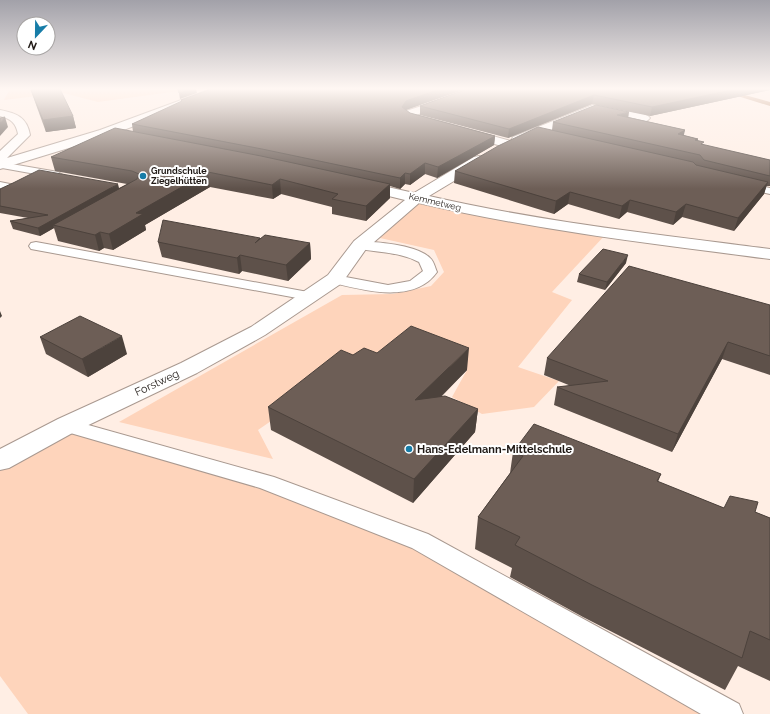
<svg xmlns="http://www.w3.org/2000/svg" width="770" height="714" font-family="Raleway,sans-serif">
  <rect width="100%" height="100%" fill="#ffeee4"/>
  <g fill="#fed4bb">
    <polygon points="10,89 194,89 98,102 63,93 4,100"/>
    <polygon points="417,197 607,233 552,292 572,300 518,367 559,381 534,407 482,414 452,397 467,370 342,372 258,430 273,459 119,422 342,295 393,294 431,286 444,272 434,250 380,238"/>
    <polygon points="67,425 267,482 420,541 729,714 28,714 0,676 0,465"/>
  </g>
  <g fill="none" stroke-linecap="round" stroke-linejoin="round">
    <polygon fill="#a2653b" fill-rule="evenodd" points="715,89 723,89 770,102 770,106"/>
    <defs>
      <g id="service">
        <polygon points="0,162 58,172 63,175 58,178 2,168 0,168"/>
        <polygon points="0,182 15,185 17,187 15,189 0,195"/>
        <polygon points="744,182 770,188 770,194 740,187 738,185 740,183"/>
        <path d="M 360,241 C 377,242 418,245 430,258 C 434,261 435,268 437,272 C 414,305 362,290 330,282 L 328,279 L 330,276 L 335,275 L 388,285 L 410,281 L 423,271 L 419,262 C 397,251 378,253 355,248 L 353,245 L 355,242 Z"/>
        <polygon points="36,242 308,292 313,293 315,296 313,299 308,300 31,249 29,246 31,243"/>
        <polygon points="67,419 274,477 428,534 739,704 743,714 701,714 412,548 260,488 60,430 57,425 60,420"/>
      </g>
      <g id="minor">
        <path d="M 211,89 L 226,89 L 225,91 L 108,136 L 0,169 L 0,151 L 18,134 C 16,123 11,119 0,116 L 0,110 C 16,113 27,117 30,135 L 7,158 L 100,130 Z"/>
        <polygon points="449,97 454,100 453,102 416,115 511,141 513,137 593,105 644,114 648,116 650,118 648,120 644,122 594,112 521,143 515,143 514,147 509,148 410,121 403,116 406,111"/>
        <path d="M 479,156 L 484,157 L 486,160 L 484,163 L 429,196 C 541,222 656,234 770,249 L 770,259 C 652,244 535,230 419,203 L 366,249 L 342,283 L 265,335 L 197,373 L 76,431 L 9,468 L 0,470 L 0,449 L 58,419 L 181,363 L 251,327 L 328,275 L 354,241 L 405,200 L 356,188 L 354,185 L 356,182 L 361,181 L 414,193 L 474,157 Z"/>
      </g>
    </defs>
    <use href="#service" stroke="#a99990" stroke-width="2"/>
    <use href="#minor" stroke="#a99990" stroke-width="2"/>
    <use href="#service" fill="#fff" fill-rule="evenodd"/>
    <use href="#minor" fill="#fff" fill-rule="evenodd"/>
  </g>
  <g fill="#5e514a">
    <polygon points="211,89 770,89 770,90 650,116 592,104 508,138 420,115 420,106 465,90 460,91 405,110 410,113 495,136 494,145 437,178 425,174 410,185 405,184 400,189 390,186 390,198 366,221 332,214 332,207 281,194 273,199 210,187 145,225 146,230 113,250 104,248 99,251 58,241 54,228 40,236 13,229 10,221 28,218 0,213 0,189 119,188 127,184 55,171 51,157 133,132 132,124"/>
    <polygon points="31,90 73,116 76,128 46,132 35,102"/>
    <polygon points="628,117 685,130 683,135 698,139 697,141 704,145 770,160 770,186 766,186 764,194 734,231 682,217 673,225 627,212 619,219 568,204 554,214 454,183 455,171 552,130 553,122"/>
    <polygon points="260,238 310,243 311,259 288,281 242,271 239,274 162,257 158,242"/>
    <polygon points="626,263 605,290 577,282 579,274"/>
    <polygon points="770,305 770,375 722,359 672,452 554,405 557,387 571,386 544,375 547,358"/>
    <polygon points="40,337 127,354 88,377 46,354"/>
    <polygon points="377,353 467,370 441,397 478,409 475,432 413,503 271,430 268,407 353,355"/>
    <polygon points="513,452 661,474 658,482 724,508 755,512 770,518 770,681 738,666 725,690 583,617 510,577 512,568 475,549 478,517 510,473"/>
  </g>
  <g fill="#4c423c">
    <polygon points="190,89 196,89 197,93 180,99 179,93"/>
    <polygon points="440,89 465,89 406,110 402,116 402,107 406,101"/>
    <polygon points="736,89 770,89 770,90 650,116 652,107"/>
    <polygon points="594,95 592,104 508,138 509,129"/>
    <polygon points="629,112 628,120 617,115"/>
    <polygon points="73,116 76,128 46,132 43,120"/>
    <polygon points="5,117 8,127 0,136 0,123"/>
    <polygon points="685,130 683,139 678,134"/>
    <polygon points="495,136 494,145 437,178 438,167"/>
    <polygon points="425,163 425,174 410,185 410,174"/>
    <polygon points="208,172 210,187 145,225 146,230 113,250 109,234 136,213"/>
    <polygon points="405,173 405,184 400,189 400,178"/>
    <polygon points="280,179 281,194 273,199 272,185"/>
    <polygon points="768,182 764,194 734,231 738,218"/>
    <polygon points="118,184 120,192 53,225 54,228 40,236 38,228"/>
    <polygon points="390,184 390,198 366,221 366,206"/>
    <polygon points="570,192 568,204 554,214 556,201"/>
    <polygon points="630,200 627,212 619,219 622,206"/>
    <polygon points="686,204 682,217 673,225 676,212"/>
    <polygon points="100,232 104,248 99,251 95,235"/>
    <polygon points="310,243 311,259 288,281 286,265"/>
    <polygon points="240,255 242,271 239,274 237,258"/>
    <polygon points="628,255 626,263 605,290 607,282"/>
    <polygon points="0,311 2,316 0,318"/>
    <polygon points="122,336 127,354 88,377 82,359"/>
    <polygon points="728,342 722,359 672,452 678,434"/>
    <polygon points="469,348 467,370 414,423 415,400"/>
    <polygon points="478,409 475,432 413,503 414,479"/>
  </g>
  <g fill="#6d5e56" stroke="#4c423c">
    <polygon points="42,89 60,89 73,116 43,120 31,90"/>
    <polygon points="178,89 190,89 179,93"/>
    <polygon points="211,89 440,89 406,101 402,107 410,113 495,136 438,167 425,163 410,174 405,173 400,178 262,149 132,124 182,101 181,100"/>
    <polygon points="467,89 736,89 652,107 594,95 509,129 420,106"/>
    <polygon points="596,105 629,112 617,115 685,130 678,134 698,139 695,140 704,142 701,144 770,160 770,176 704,160 700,155 553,122"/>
    <polygon points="5,117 0,123 0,118"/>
    <polygon points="538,127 693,162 696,165 768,182 738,218 686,204 676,212 630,200 622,206 570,192 556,201 455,171 498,146"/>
    <polygon points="115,128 261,156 390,184 366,206 332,199 338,194 280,179 272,185 208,172 136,213 143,214 109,234 100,232 95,235 53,225 137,179 139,174 132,171 51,157"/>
    <polygon points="39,170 118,184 38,228 10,221 48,215 0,206 0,189 13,183"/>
    <polygon points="163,220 260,238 255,243 265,235 310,243 286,265 240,255 237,258 158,242"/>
    <polygon points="603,249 628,255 607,282 579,274"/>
    <polygon points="629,266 770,305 770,356 728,342 678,434 557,387 608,381 547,358"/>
    <polygon points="80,316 122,336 82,359 40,337"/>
    <polygon points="411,326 469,348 415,400 445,396 478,409 414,479 268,407 341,350 353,355 364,348 377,353"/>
    <polygon points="534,424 661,474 657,481 724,508 730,496 758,502 755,512 770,518 770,640 750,631 742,658 592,585 515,545 520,537 478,517 523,456 513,452"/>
  </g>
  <linearGradient id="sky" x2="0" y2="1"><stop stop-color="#a2a1a9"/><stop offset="0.47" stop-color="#fff7f3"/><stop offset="1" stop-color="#fff7f3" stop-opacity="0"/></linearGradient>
  <rect width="770" height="189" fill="url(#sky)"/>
  <g fill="#177da8" stroke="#fff" stroke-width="1.5">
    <circle cx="143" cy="176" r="4"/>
    <circle cx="409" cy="449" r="4"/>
  </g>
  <g text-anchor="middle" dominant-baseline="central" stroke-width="4" stroke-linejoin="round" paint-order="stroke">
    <g font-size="9" font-weight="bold" fill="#201a16" stroke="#fff" text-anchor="start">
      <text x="151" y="171">Grundschule<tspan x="151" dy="10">Ziegelhütten</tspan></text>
    </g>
    <g font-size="9" fill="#201a16" stroke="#fff">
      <text transform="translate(435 202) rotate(13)">Kemmetweg</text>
    </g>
    <g font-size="11" fill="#201a16" stroke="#fff">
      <text transform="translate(157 383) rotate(-25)">Forstweg</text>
    </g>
    <g font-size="11" font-weight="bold" fill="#201a16" stroke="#fff" text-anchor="start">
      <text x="417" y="449">Hans-Edelmann-Mittelschule</text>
    </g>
  </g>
  <g transform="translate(36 36) rotate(202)"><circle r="19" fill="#ffffff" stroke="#a6a3a2"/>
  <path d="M0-3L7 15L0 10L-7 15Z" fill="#177da8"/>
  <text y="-6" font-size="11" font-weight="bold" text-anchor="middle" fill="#201a16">N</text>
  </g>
</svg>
